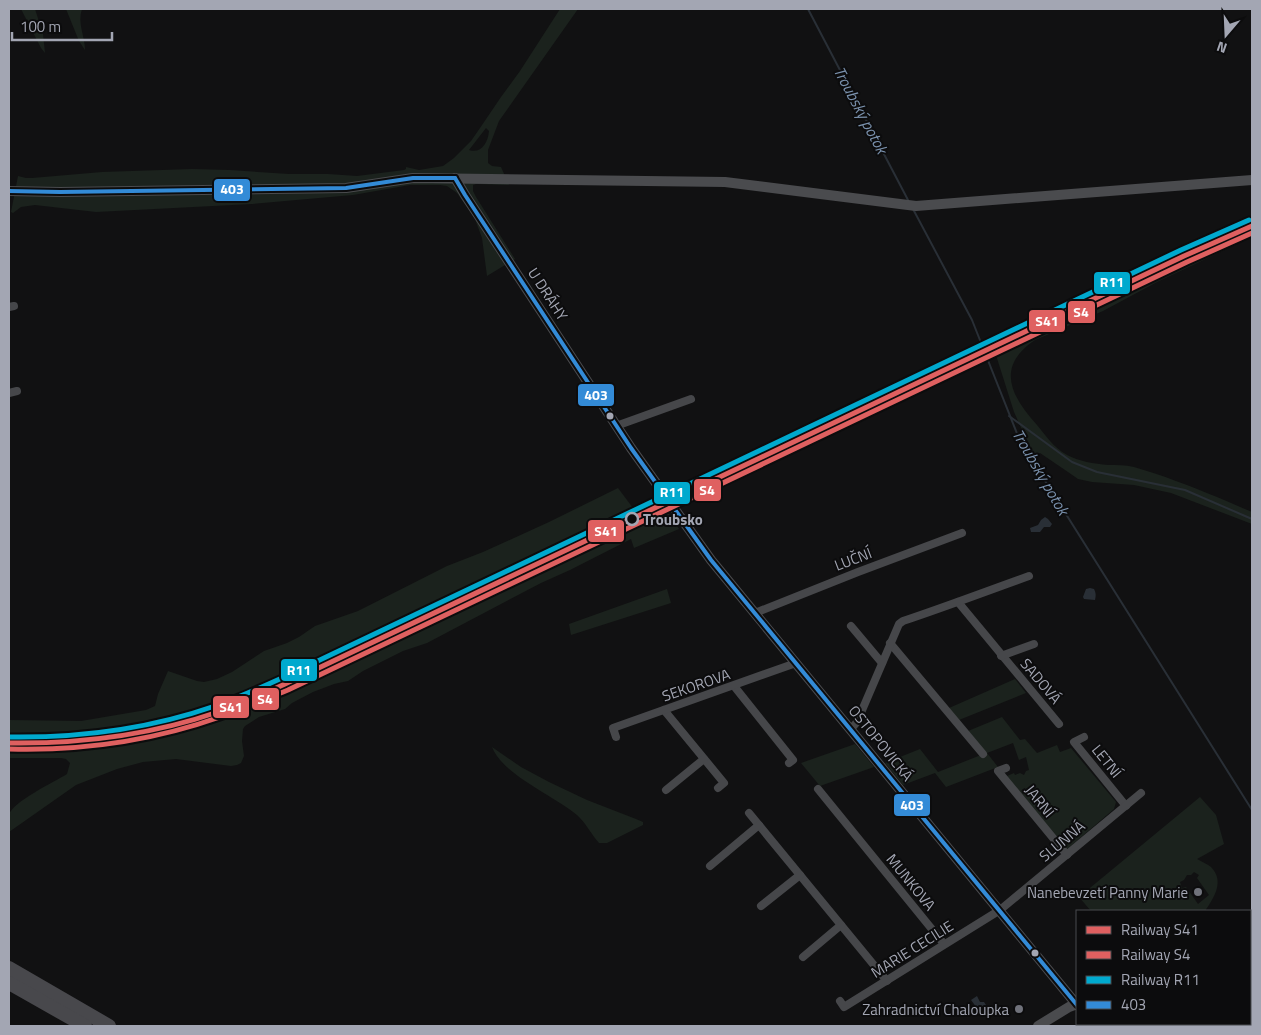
<svg xmlns="http://www.w3.org/2000/svg" width="1261" height="1035" font-family="'Titillium Web',sans-serif">
  <rect width="100%" height="100%" fill="#111112"/>
  <polygon fill="#1e1e20" points="1252,216 1252,232 1168,270 666,508 667,511 661,514 605,538 326,670 250,705 190,727 125,741 87,746 53,748 9,748 9,733 52,733 86,731 123,726 186,712 244,692 574,536 1161,257"/>
  <g fill="#1b221d" fill-rule="evenodd">
    <polygon points="21,9 35,9 43,34 45,53 41,48"/>
    <path d="M 66,9 L 82,9 C 77,23 85,36 85,50 L 79,41 Z"/>
    <path d="M 560,9 L 578,9 L 499,121 L 488,150 L 488,163 L 492,166 L 501,167 L 509,185 L 476,184 L 473,185 L 473,191 L 476,197 L 515,259 L 487,276 L 482,238 L 475,219 L 457,193 L 447,186 L 440,185 L 410,185 L 353,195 L 252,204 L 96,212 L 35,205 L 21,207 L 13,213 L 11,212 L 18,176 L 26,178 L 32,178 L 102,172 L 192,169 L 230,170 L 289,174 L 328,174 L 357,176 L 404,170 L 406,169 L 406,167 L 419,170 L 443,166 L 454,158 L 471,141 L 480,128 L 501,97 L 520,71 ZM 486,128 L 489,131 C 488,143 481,154 469,150 Z"/>
    <path d="M 1252,232 L 1252,237 L 1157,282 L 1103,311 L 1035,340 C 995,367 1011,396 1037,425 C 1048,438 1052,446 1067,455 C 1078,461 1095,464 1108,465 C 1117,465 1125,465 1134,467 C 1162,475 1190,486 1217,497 C 1229,502 1240,507 1252,512 L 1252,524 L 1171,493 L 1134,485 L 1092,482 L 1078,479 L 1068,472 L 1040,453 L 1035,455 L 1035,458 L 1014,412 L 995,352 L 1168,270 Z"/>
    <polygon points="618,488 633,508 281,675 215,703 186,712 123,726 86,731 52,733 9,733 9,720 81,721 146,710 155,706 158,694 168,671 197,681 204,682 217,679 232,672 264,651 287,643 299,637 315,626 358,611 447,566 483,552 549,522"/>
    <path d="M 667,511 L 679,529 L 634,548 L 631,539 L 570,570 L 541,583 L 427,643 L 403,651 L 363,671 L 348,681 L 334,684 L 313,692 L 292,703 L 285,709 L 259,717 L 245,726 L 243,729 L 242,741 L 244,756 L 241,763 L 237,765 L 231,766 L 176,759 L 143,762 L 117,769 L 76,785 L 9,832 C 9,827 8,820 9,815 C 12,802 54,782 67,774 L 70,763 L 66,759 L 61,758 L 9,758 L 9,748 L 53,748 L 87,746 L 125,741 L 190,727 L 220,717 L 287,689 L 605,538 Z"/>
    <polygon points="667,589 671,603 571,635 569,624"/>
    <polygon points="1015,679 1026,693 959,720 949,708"/>
    <polygon points="1002,717 1020,740 1025,739 1037,753 1057,745 1060,752 1071,748 1116,802 1114,809 1066,850 1008,780 1007,776 1014,773 1015,775 1020,773 1024,775 1026,771 1029,770 1026,757 1019,760 1013,743 987,753 998,767 946,787 935,773 903,785 885,763 920,749 938,772 986,753 968,731"/>
    <polygon points="855,744 874,767 820,786 801,763"/>
    <path d="M 492,747 L 521,767 L 549,782 L 587,800 L 636,819 L 643,822 L 643,825 L 607,843 L 599,843 C 591,834 586,823 577,815 C 553,795 503,775 492,747 Z"/>
    <path d="M 1200,797 L 1216,815 L 1224,844 L 1197,859 C 1201,861 1207,864 1211,867 C 1225,881 1214,898 1205,911 L 1091,911 L 1079,897 ZM 1194,872 L 1199,875 L 1197,878 L 1209,895 L 1198,904 L 1186,887 L 1182,888 L 1180,882 L 1184,880 L 1187,875 L 1191,875 Z"/>
  </g>
  <g fill="#292f36">
    <polygon points="1045,517 1048,519 1052,524 1050,527 1044,527 1040,532 1031,532 1030,528 1038,525 1041,520"/>
    <path d="M 1090,588 L 1094,589 C 1096,593 1096,595 1095,600 L 1084,599 L 1083,597 L 1086,589 Z"/>
    <polygon points="977,996 980,1002 984,1002 986,1005 985,1009 980,1012 971,1000"/>
  </g>
  <g fill="none" stroke-linecap="round" stroke-linejoin="round">
    <g stroke="#292f36" stroke-width="2">
      <polyline points="808,9 908,200"/>
      <polyline points="913,209 972,320 1020,441 1252,810"/>
      <polyline points="1009,416 1072,462 1097,472 1185,490 1252,519"/>
    </g>
    <g stroke="#46474a" stroke-width="8">
      <polyline points="9,307 14,306"/>
      <polyline points="9,393 17,391"/>
      <polyline points="616,426 691,399"/>
      <polyline points="958,602 1059,724"/>
      <polyline points="755,613 858,572 962,533"/>
      <polyline points="851,626 882,663"/>
      <polyline points="890,643 983,754"/>
      <polyline points="1001,656 1034,644"/>
      <polyline points="734,686 793,760 789,763"/>
      <polyline points="664,710 724,783 718,788"/>
      <path d="M 851,729 L 857,722 L 899,624 L 903,621 C 945,607 987,591 1029,576"/>
      <polyline points="616,737 613,728 796,663"/>
      <polyline points="1084,737 1074,742 1126,806"/>
      <polyline points="1006,768 998,771 1067,855"/>
      <polyline points="818,789 944,944"/>
      <polyline points="666,790 704,759"/>
      <polyline points="749,813 887,981"/>
      <polyline points="710,866 759,825"/>
      <polyline points="761,906 800,875"/>
      <polyline points="1252,931 1252,932"/>
      <polyline points="803,957 841,925"/>
      <polyline points="840,1001 844,1007 1000,910 1141,793"/>
    </g>
    <g stroke="#4a4b4e" stroke-width="10">
      <polyline points="455,178 465,195 631,448 711,560 1077,1005"/>
      <polyline points="9,191 60,192 346,188 413,178 725,182 916,206 1252,180"/>
      <polyline points="1093,1024 1095,1026"/>
      <polyline points="1038,1026 1069,1007 1077,1004"/>
    </g>
    <g stroke="#48484c" stroke-width="14">
      <polyline points="9,968 109,1026"/>
      <polyline points="9,983 85,1026"/>
    </g>
    <defs>
      <g id="bus-1">
        <polyline points="455,178 465,195 631,448 711,560 1077,1005"/>
        <polyline points="9,191 60,192 346,188 413,178 455,178"/>
      </g>
    </defs>
    <use href="#bus-1" stroke="#0c0c0d" stroke-width="8"/>
    <use href="#bus-1" stroke="#338bd7" stroke-width="4"/>
    <defs>
      <path id="rail-1" d="M 9,743 C 80,744 151,735 218,712 C 241,704 263,694 285,684 L 1184,256 L 1252,226"/>
      <path id="rail-2" d="M 9,749 C 81,751 152,741 220,717 C 243,709 265,699 288,690 L 1187,262 L 1252,233"/>
      <path id="rail-3" d="M 9,737 C 80,738 149,729 215,706 C 238,698 260,688 282,678 L 1181,250 L 1249,220"/>
    </defs>
    <use href="#rail-1" stroke="#0c0c0d" stroke-width="9"/>
    <use href="#rail-2" stroke="#0c0c0d" stroke-width="9"/>
    <use href="#rail-3" stroke="#0c0c0d" stroke-width="9"/>
    <use href="#rail-1" stroke="#df6060" stroke-width="5"/>
    <use href="#rail-2" stroke="#df6060" stroke-width="5"/>
    <use href="#rail-3" stroke="#00a9ce" stroke-width="5"/>
  </g>
  <g fill="#a3a6b3" stroke="#0c0c0d" stroke-width="2">
    <circle cx="610" cy="416" r="4.5"/>
    <circle cx="1035" cy="953" r="4.5"/>
  </g>
  <circle fill="#0c0c0d" stroke="#a3a6b3" stroke-width="2.5" cx="632" cy="519" r="6"/>
  <g fill="#70727b" stroke="#0c0c0d" stroke-width="2">
    <circle cx="1198" cy="892" r="5"/>
    <circle cx="1019" cy="1009" r="5"/>
  </g>
  <g text-anchor="middle" dominant-baseline="central" stroke-width="4" stroke-linejoin="round" paint-order="stroke">
    <g font-size="15" fill="#a3a6b3" stroke="#0c0c0d">
      <text transform="translate(548 294) rotate(57)">U DRÁHY</text>
      <text transform="translate(853 559) rotate(-21)">LUČNÍ</text>
      <text transform="translate(1041 681) rotate(50)">SADOVÁ</text>
      <text transform="translate(696 685) rotate(-19)">SEKOROVA</text>
      <text transform="translate(881 743) rotate(51)">OSTOPOVICKÁ</text>
      <text transform="translate(1107 761) rotate(51)">LETNÍ</text>
      <text transform="translate(1040 801) rotate(51)">JARNÍ</text>
      <text transform="translate(1062 841) rotate(-40)">SLUNNÁ</text>
      <text transform="translate(911 882) rotate(51)">MUNKOVA</text>
      <text transform="translate(912 949) rotate(-32)">MARIE CECILIE</text>
    </g>
    <g font-size="15" font-weight="bold" fill="#a3a6b3" stroke="#0c0c0d" text-anchor="start">
      <text x="643" y="519">Troubsko</text>
    </g>
    <g font-size="15" fill="#a3a6b3" stroke="#0c0c0d" text-anchor="end">
      <text x="1188" y="892">Nanebevzetí Panny Marie</text>
      <text x="1009" y="1009">Zahradnictví Chaloupka</text>
    </g>
    <g font-size="16" font-style="italic" fill="#7a91ad" stroke="#0c0c0d">
      <text transform="translate(861 110) rotate(62)">Troubský potok</text>
      <text transform="translate(1041 472) rotate(60)">Troubský potok</text>
    </g>
  </g>
  <g stroke="#0c0c0d" stroke-width="2">
    <rect x="213" y="178" width="38" height="24" rx="5" fill="#338bd7"/>
    <rect x="1093" y="271" width="38" height="24" rx="5" fill="#00a9ce"/>
    <rect x="1067" y="300" width="29" height="24" rx="5" fill="#df6060"/>
    <rect x="1028" y="309" width="38" height="24" rx="5" fill="#df6060"/>
    <rect x="577" y="383" width="38" height="24" rx="5" fill="#338bd7"/>
    <rect x="693" y="478" width="29" height="24" rx="5" fill="#df6060"/>
    <rect x="653" y="481" width="38" height="24" rx="5" fill="#00a9ce"/>
    <rect x="587" y="519" width="38" height="24" rx="5" fill="#df6060"/>
    <rect x="280" y="658" width="38" height="24" rx="5" fill="#00a9ce"/>
    <rect x="251" y="687" width="29" height="24" rx="5" fill="#df6060"/>
    <rect x="212" y="695" width="38" height="24" rx="5" fill="#df6060"/>
    <rect x="893" y="793" width="38" height="24" rx="5" fill="#338bd7"/>
  </g>
  <g font-size="14" text-anchor="middle" font-weight="bold" fill="#fff">
    <text x="232" y="194">403</text>
    <text x="1112" y="287">R11</text>
    <text x="1081" y="317">S4</text>
    <text x="1047" y="326">S41</text>
    <text x="596" y="400">403</text>
    <text x="707" y="495">S4</text>
    <text x="672" y="497">R11</text>
    <text x="606" y="536">S41</text>
    <text x="299" y="675">R11</text>
    <text x="265" y="704">S4</text>
    <text x="231" y="712">S41</text>
    <text x="912" y="810">403</text>
  </g>
  <rect width="1261" height="1035" fill="none" stroke="#a3a6b3" stroke-width="20"/>
  <rect x="1076" y="910" width="175" height="115" fill="#0c0c0d" stroke="#484a4f"/>
  <rect x="1086" y="926" width="25" height="8" fill="#df6060" stroke="#484a4f"/>
  <text x="1121" y="935" font-size="15" fill="#a3a6b3">Railway S41</text>
  <rect x="1086" y="951" width="25" height="8" fill="#df6060" stroke="#484a4f"/>
  <text x="1121" y="960" font-size="15" fill="#a3a6b3">Railway S4</text>
  <rect x="1086" y="976" width="25" height="8" fill="#00a9ce" stroke="#484a4f"/>
  <text x="1121" y="985" font-size="15" fill="#a3a6b3">Railway R11</text>
  <rect x="1086" y="1001" width="25" height="8" fill="#338bd7" stroke="#484a4f"/>
  <text x="1121" y="1010" font-size="15" fill="#a3a6b3">403</text>
  <g transform="translate(1226 35) rotate(199)" stroke="#0c0c0d" stroke-width="4" paint-order="stroke">
  <path d="M0-4L9 19L0 12L-9 19Z" fill="#a3a6b3"/>
  <text y="-8" font-size="14" font-weight="bold" text-anchor="middle" fill="#a3a6b3">N</text>
  </g>
  <path d="M12 32v8h100v-8" fill="none" stroke="#a3a6b3" stroke-width="2.5"/>
  <text x="20" y="32" font-size="15" fill="#a3a6b3" stroke="#0c0c0d" stroke-width="4" paint-order="stroke">100 m</text>
</svg>
